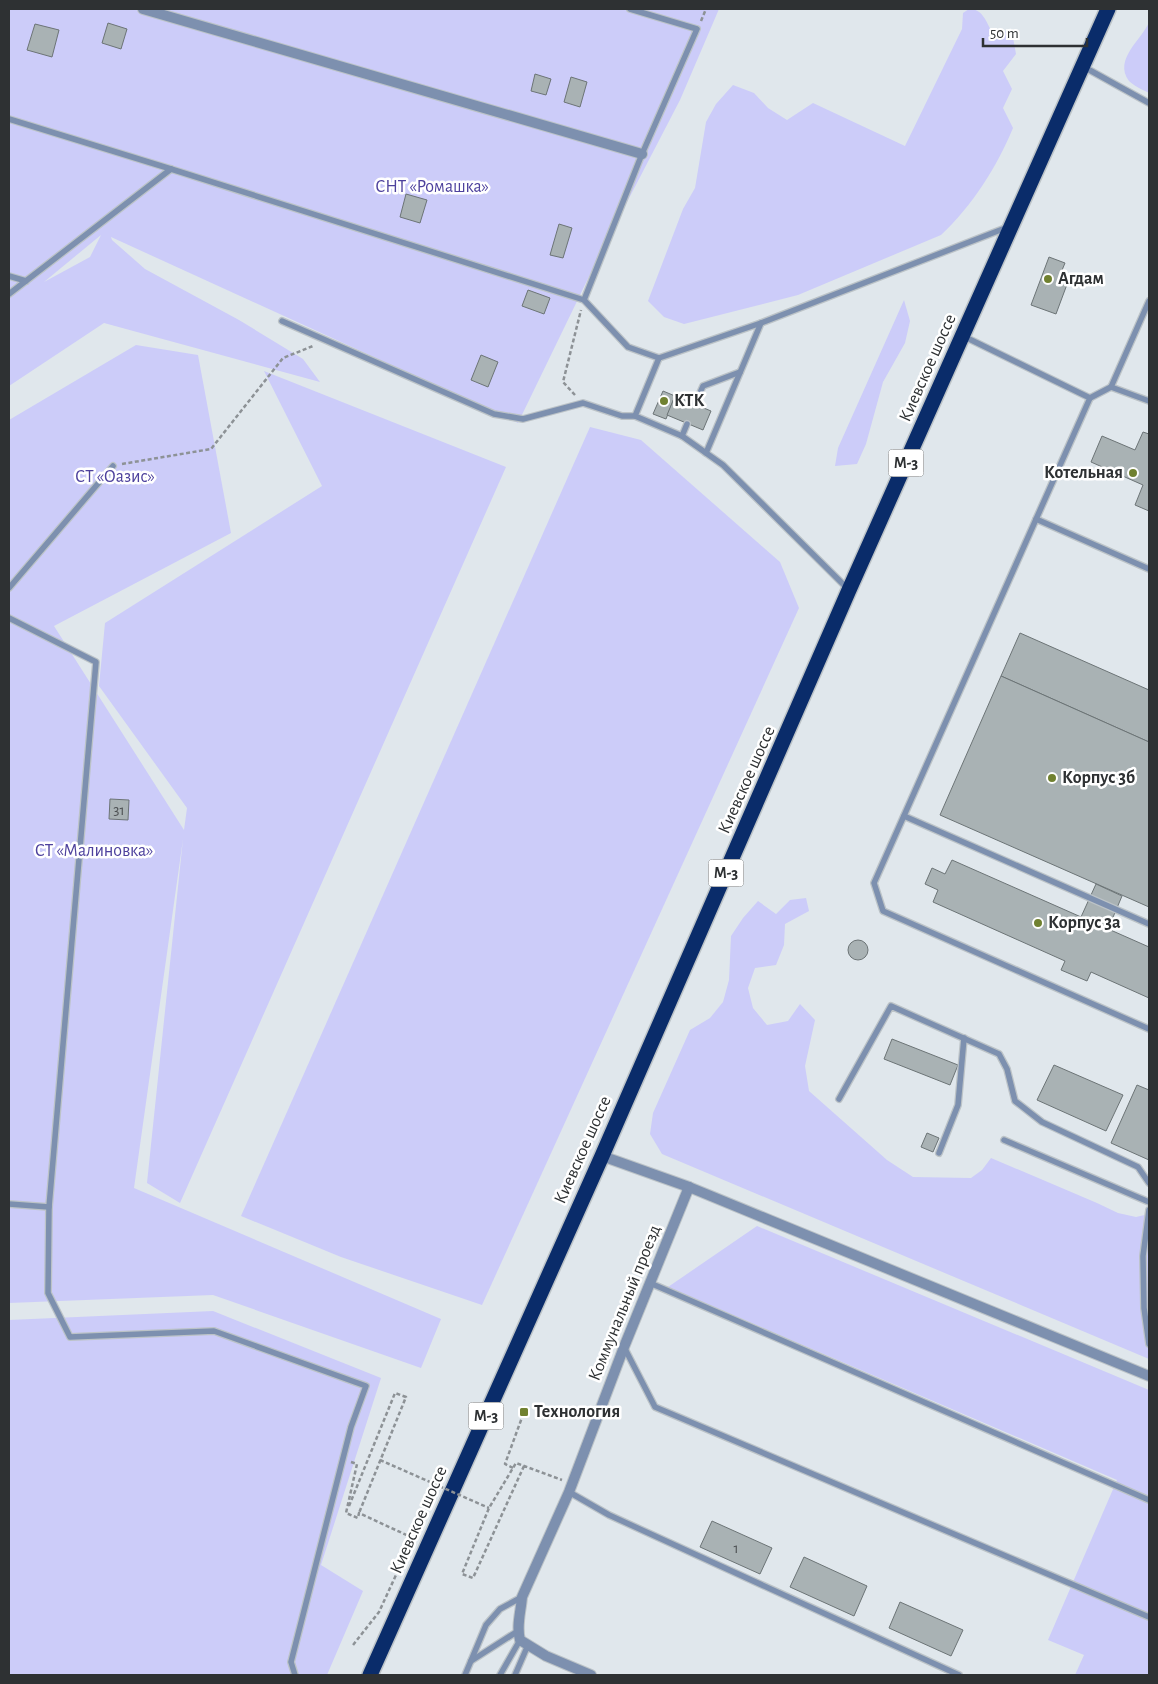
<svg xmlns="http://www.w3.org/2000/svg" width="1158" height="1684" font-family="'Alegreya Sans',sans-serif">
  <rect width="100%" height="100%" fill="#e0e7ec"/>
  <g fill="#ccccf9" fill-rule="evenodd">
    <path d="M 9,9 L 719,9 L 680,100 L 597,260 L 518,423 L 111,237 L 112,240 L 145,269 L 239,320 L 303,359 L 320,382 L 104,323 L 9,386 ZM 101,235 L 90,257 L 44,282 Z"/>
    <path d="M 969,9 C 982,9 985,19 991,30 L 1012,32 L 1016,54 L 1003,71 L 1012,89 L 1003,108 L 1013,128 C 997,167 972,206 941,235 L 798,295 L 684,324 L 664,317 L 648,301 L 683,209 L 695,188 L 706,122 L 716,104 L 733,85 L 754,93 L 768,108 L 787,120 L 813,103 L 905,146 L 962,29 L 963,13 Z"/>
    <path d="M 1149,22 L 1149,93 C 1143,90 1134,86 1129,81 C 1113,59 1142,40 1149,22 Z"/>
    <polygon points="904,300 910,321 905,343 883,382 866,444 857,464 835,466 838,448"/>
    <polygon points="136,345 198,355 231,533 54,626 184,830 187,808 99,686 105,623 322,486 264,371 506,467 180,1203 147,1183 183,839 134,1188 441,1319 421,1368 213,1295 9,1303 9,420"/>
    <polygon points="590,427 641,440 780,562 799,608 482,1305 341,1257 241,1216"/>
    <polygon points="806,898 809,911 785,924 784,945 776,965 755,968 748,988 753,1008 767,1025 788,1021 800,1004 815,1020 805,1066 809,1091 887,1160 913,1177 971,1178 982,1170 991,1158 1097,1203 1118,1213 1136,1217 1149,1214 1149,1359 662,1154 650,1134 653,1113 690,1030 710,1018 723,1002 729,980 731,936 743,918 758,901 776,914 790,900"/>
    <polygon points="757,1226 1149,1390 1149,1675 1075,1675 1084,1655 1048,1640 1117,1480 668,1287"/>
    <polygon points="213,1311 381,1378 321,1565 363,1591 327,1675 9,1675 9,1320"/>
  </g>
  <g fill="#a9b2b4" stroke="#6c7476">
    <polygon points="108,23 127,29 121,49 102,43"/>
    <polygon points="35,24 59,30 52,57 27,50"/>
    <polygon points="535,74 551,79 546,95 531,91"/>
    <polygon points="571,77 587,82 580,107 564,102"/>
    <polygon points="406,194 427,200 420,223 400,217"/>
    <polygon points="559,224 572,228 563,258 550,255"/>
    <polygon points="1049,257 1065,263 1060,275 1069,279 1056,314 1031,305"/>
    <polygon points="528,290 550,298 544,314 522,306"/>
    <polygon points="481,355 498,362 488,387 471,380"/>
    <polygon points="663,391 675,396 666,419 653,414"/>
    <polygon points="675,396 711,411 703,430 667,415"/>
    <polygon points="1143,432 1149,434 1149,511 1135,505 1143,485 1091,462 1102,436 1135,450"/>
    <polygon points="1020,633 1149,690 1149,742 1001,676"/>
    <polygon points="1001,676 1149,742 1149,907 940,815"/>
    <polygon points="110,799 129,800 128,820 109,819"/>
    <polygon points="952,860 1149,947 1149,998 1091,972 1087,981 1061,970 1065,961 933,902 938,890 925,884 932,868 945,874"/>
    <polygon points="1096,884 1122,896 1108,929 1081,917"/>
    <circle cx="858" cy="950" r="10"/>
    <polygon points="892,1039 958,1065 950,1085 884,1059"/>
    <polygon points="1054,1065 1123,1095 1106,1131 1037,1100"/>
    <polygon points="1137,1085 1149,1090 1149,1160 1111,1143"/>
    <polygon points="927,1133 939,1138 933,1152 921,1147"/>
    <polygon points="712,1521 772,1548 760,1574 700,1547"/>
    <polygon points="804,1557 867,1586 854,1616 790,1587"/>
    <polygon points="900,1602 963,1630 951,1656 889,1628"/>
  </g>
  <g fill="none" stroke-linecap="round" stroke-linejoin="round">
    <defs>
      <g id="lane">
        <polyline points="1084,67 1149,103"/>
        <polyline points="9,119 171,169 584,300 628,347 659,358"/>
        <polyline points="9,276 26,281"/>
        <polyline points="9,294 171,169"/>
        <polyline points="584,300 642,154 697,29 630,9"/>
        <polyline points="282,321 494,414 523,419 583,403 622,416 635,416"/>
        <polyline points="761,323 659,358 635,416 682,436 723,465 848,589"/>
        <polyline points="963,336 1090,398 874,883 883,911 1149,1029"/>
        <polyline points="1111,387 1149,401"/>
        <polyline points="1090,398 1111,387 1149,301"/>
        <polyline points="695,404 703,386 740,372"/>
        <polyline points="682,436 687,424"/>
        <polyline points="706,453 761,323 1008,227"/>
        <polyline points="1036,519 1149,569"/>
        <polyline points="9,588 113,466"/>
        <polyline points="9,618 96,662 49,1207 48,1293 70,1337 214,1331 366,1386 351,1427 291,1662 295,1675"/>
        <polyline points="904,816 1149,924"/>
        <polyline points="839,1099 891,1006 999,1054 1007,1069 1015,1101 1042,1122 1138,1167 1149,1183"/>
        <polyline points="1004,1140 1149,1202"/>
        <polyline points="939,1153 958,1105 964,1038"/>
        <polyline points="9,1204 49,1207"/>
        <polyline points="1149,1210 1143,1256 1144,1308 1149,1344"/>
        <polyline points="650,1283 1149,1500"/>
        <polyline points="624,1347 655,1407 1149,1617"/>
        <polyline points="569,1492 609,1515 959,1675"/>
        <polyline points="471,1661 518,1631"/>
        <polyline points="465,1675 486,1625 500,1609 522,1597"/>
        <polyline points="500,1675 520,1640"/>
        <polyline points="515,1675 528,1645"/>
      </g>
      <g id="street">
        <polyline points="143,9 642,154"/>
        <polyline points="602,1156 689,1187 1149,1376"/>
        <path d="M 591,1675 L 546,1656 L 520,1640 C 516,1626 521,1611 522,1597 L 569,1492 L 624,1347 L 689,1187"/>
      </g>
      <polyline id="highway" points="370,1675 602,1156 849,590 1108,9"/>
    </defs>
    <use href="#lane" stroke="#bcc3c7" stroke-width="8"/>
    <use href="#street" stroke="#bcc3c7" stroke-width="12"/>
    <use href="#highway" stroke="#bcc3c7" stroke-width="18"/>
    <g stroke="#8d9296" stroke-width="2.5" stroke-dasharray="4 2.5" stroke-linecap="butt">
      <polyline points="701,21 706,9"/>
      <polyline points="575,395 563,382 581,310"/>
      <polyline points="122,464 211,449 283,358 313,346"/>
      <polyline points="351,1462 357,1464 346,1513 358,1518 359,1513 413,1538 379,1612 353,1645"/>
      <polyline points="524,1466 473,1578 462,1574 489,1508 516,1463 562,1480"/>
      <polyline points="513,1468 505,1464 524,1412"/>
      <polyline points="349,1506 395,1393 406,1397 359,1513"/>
    </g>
    <use href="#lane" stroke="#7d90af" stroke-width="5.5"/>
    <use href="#street" stroke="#7d90af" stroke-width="10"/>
    <use href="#highway" stroke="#0a2c6a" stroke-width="15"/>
    <polyline stroke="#8d9296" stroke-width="2.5" stroke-dasharray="4 2.5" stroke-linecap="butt" points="380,1460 489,1508"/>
  </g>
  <g fill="#708130" stroke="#fff" stroke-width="2">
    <circle cx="1048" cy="279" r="5"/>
    <circle cx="664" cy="401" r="5"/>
    <circle cx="1133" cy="473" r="5"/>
    <circle cx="1052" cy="778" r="5"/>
    <circle cx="1038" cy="923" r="5"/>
    <rect x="519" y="1407" width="10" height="10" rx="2.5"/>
  </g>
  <g text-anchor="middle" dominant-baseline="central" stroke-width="5" stroke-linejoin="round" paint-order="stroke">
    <g font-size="15" fill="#4d5153">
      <text x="119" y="810">31</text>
      <text x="736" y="1548">1</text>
    </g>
    <g fill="#fff" stroke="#6d6f70" stroke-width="1">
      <rect x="888.5" y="449.5" width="35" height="27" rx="4"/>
      <rect x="708.5" y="859.5" width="35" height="27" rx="4"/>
      <rect x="468.5" y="1402.5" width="35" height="27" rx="4"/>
    </g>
    <g font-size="16" font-weight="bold" fill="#2e3133">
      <text x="906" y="463">М-3</text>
      <text x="726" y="873">М-3</text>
      <text x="486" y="1416">М-3</text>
    </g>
    <g font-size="18" fill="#4d419d" stroke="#fff">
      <text x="432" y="187">СНТ «Ромашка»</text>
      <text x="115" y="477">СТ «Оазис»</text>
      <text x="94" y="851">СТ «Малиновка»</text>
    </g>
    <g font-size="18" font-weight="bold" fill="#2e3133" stroke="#fff" text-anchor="start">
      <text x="1058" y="279">Агдам</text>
      <text x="674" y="401">КТК</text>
      <text x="1123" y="473" text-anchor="end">Котельная</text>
      <text x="1062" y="778">Корпус 3б</text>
      <text x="1048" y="923">Корпус 3a</text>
      <text x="534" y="1412">Технология</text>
    </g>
    <g font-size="18" fill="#2e3133" stroke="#fff">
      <text transform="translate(928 368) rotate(-66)">Киевское шоссе</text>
      <text transform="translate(747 780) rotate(-66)">Киевское шоссе</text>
      <text transform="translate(583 1150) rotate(-66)">Киевское шоссе</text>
      <text transform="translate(625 1303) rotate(-68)">Коммунальный проезд</text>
      <text transform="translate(419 1520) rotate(-66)">Киевское шоссе</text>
    </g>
  </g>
  <rect width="1158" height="1684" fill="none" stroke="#2e3133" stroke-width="20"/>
  <path d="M983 38v8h104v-8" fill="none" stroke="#2e3133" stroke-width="2.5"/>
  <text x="990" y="38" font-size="15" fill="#2e3133" stroke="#ffffff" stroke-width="4" paint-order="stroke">50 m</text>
</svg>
